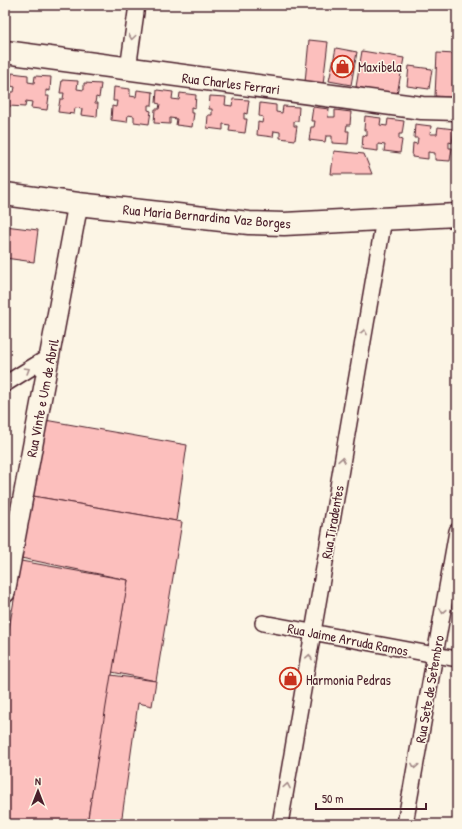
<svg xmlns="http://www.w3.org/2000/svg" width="462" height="829" font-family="'Patrick Hand',sans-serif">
  <rect width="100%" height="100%" fill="#fcf5e5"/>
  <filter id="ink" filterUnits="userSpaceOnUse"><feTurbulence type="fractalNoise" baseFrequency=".025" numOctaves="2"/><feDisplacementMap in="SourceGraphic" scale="8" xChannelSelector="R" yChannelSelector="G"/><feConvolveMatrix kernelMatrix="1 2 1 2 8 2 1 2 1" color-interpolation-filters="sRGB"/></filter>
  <g filter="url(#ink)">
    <g fill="#fcbfbd" stroke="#4a1f2b">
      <polygon points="309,40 328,42 323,84 305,82"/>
      <polygon points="336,48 357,52 351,85 329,81"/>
      <polygon points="362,51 404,58 397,94 356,87"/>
      <polygon points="437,53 455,54 452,97 435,96"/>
      <polygon points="409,66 432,69 429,89 407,86"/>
      <polygon points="12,73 28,75 28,82 34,83 35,76 51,77 50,91 46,90 46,96 49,96 47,110 31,108 32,102 26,101 25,107 9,106 10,92 14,92 15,87 11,86"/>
      <polygon points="62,80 78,81 77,89 84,90 84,83 101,84 99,98 96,97 95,103 98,103 97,117 81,115 82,109 75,108 74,114 58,112 60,99 63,99 64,93 60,93"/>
      <rect x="456" y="83" width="1" height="16"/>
      <polygon points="114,87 130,89 130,96 136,97 137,90 153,92 152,105 148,105 148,110 151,111 149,124 134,122 134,116 128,115 127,122 111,120 112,106 116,107 117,101 113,101"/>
      <polygon points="157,90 173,92 172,99 179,100 180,93 196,95 195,108 191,107 191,113 194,113 192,127 176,125 177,119 170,118 170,124 154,123 155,109 159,109 160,104 156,103"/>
      <polygon points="210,96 226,97 225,105 232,106 233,99 249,100 247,114 244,113 244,119 247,119 245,133 229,131 230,125 223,124 223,130 207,128 208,115 212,115 212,109 209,109"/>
      <polygon points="260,103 276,105 276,112 282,113 283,106 299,107 298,121 294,121 294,126 297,126 295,140 280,138 280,132 274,131 273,137 257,135 258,122 262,123 263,117 259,116"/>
      <polygon points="313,107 329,109 328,117 335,117 335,110 351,112 350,125 347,125 346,131 349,131 348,144 332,143 332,136 326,136 325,142 309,140 311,127 314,127 315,121 311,121"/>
      <polygon points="365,116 381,118 380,125 387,126 388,119 404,121 402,134 399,134 399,139 402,140 400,153 384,151 385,145 378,144 378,151 362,149 363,135 367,136 367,130 364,130"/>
      <polygon points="415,124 431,126 430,134 437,134 438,127 454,129 452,143 449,142 449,148 452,148 450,161 435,160 435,153 428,152 428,159 412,157 413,143 417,144 418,138 414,138"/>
      <polygon points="334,151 364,154 372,174 331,174"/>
      <polygon points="5,226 38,230 34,262 5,258"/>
      <polygon points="45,420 187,445 176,521 33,496"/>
      <polygon points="33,496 182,522 156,681 112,672 128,580 21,558"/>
      <polygon points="21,561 128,580 87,824 5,824 5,651"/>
      <polygon points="111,675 156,681 152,706 138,703 121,824 87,824"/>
    </g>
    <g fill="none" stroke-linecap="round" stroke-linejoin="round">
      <defs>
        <g id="minor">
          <polyline points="128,69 137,5"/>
          <polyline points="5,384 50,356"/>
          <polyline points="263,623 457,659"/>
          <polyline points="280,824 384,219"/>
          <polyline points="405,824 457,531"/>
        </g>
        <polyline id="tertiary" points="5,593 78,204"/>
        <g id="secondary">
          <polyline points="5,52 422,108 457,109"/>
          <polyline points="5,194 78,204 249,223 284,224 457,215"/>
        </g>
      </defs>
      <use href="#minor" stroke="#4a1f2b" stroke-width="18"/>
      <use href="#tertiary" stroke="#4a1f2b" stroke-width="22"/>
      <use href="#secondary" stroke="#4a1f2b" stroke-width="25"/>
      <use href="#minor" stroke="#fcf5e5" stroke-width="15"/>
      <use href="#tertiary" stroke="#fcf5e5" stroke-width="19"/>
      <use href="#secondary" stroke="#fcf5e5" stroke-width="22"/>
    </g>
    <defs><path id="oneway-chevron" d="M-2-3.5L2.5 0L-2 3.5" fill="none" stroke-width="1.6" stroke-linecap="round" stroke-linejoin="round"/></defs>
    <g stroke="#a38a88">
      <use href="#oneway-chevron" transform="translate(132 37) rotate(98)"/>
      <use href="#oneway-chevron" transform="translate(364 332) rotate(-80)"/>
      <use href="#oneway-chevron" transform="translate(27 370) rotate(-31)"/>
      <use href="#oneway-chevron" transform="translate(342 460) rotate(-80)"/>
      <use href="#oneway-chevron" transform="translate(443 611) rotate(100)"/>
      <use href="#oneway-chevron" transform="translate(309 657) rotate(-80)"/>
      <use href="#oneway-chevron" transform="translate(415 766) rotate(100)"/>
      <use href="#oneway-chevron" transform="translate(287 786) rotate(-80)"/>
    </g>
  </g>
  <defs>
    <symbol id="shop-ring" viewBox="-11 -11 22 22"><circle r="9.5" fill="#fcf5e5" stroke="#c8321e" stroke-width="1.5"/><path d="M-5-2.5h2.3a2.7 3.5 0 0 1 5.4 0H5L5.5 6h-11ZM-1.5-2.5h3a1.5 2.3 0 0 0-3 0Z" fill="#c8321e"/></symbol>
  </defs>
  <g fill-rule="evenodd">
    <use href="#shop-ring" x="330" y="54" width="25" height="25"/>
    <use href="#shop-ring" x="278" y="666" width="25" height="25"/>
  </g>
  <g text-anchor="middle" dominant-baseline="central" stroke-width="3" stroke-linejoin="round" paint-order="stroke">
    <g font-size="14" fill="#4a1f2b" stroke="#fcf5e5" text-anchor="start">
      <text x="358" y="66">Maxibela</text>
      <text x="306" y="679">Harmonia Pedras</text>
    </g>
    <g font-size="14" fill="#4a1f2b" stroke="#fcf5e5">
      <text transform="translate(231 83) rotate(7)">Rua Charles Ferrari</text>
      <text transform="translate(207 216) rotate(5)">Rua Maria Bernardina Vaz Borges</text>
      <text transform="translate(42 398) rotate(-79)">Rua Vinte e Um de Abril</text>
      <text transform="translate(332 522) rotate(-80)">Rua Tiradentes</text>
      <text transform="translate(348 639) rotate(11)">Rua Jaime Arruda Ramos</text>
      <text transform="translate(429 689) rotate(-80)">Rua Sete de Setembro</text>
    </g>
  </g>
  <rect width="462" height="829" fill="none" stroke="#fcf5e5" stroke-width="20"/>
  <rect x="10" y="10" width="442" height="809" fill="none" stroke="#4a1f2b" stroke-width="1.5" filter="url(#ink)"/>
  <g transform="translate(38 791)" stroke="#fcf5e5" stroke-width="3" paint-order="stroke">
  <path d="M0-3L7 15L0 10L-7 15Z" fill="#4a1f2b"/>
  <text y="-6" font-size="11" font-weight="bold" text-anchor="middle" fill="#4a1f2b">N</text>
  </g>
  <path d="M316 803v6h110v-6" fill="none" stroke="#4a1f2b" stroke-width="2"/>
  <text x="322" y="803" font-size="12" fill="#4a1f2b" stroke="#fcf5e5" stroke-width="3" paint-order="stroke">50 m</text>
</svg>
